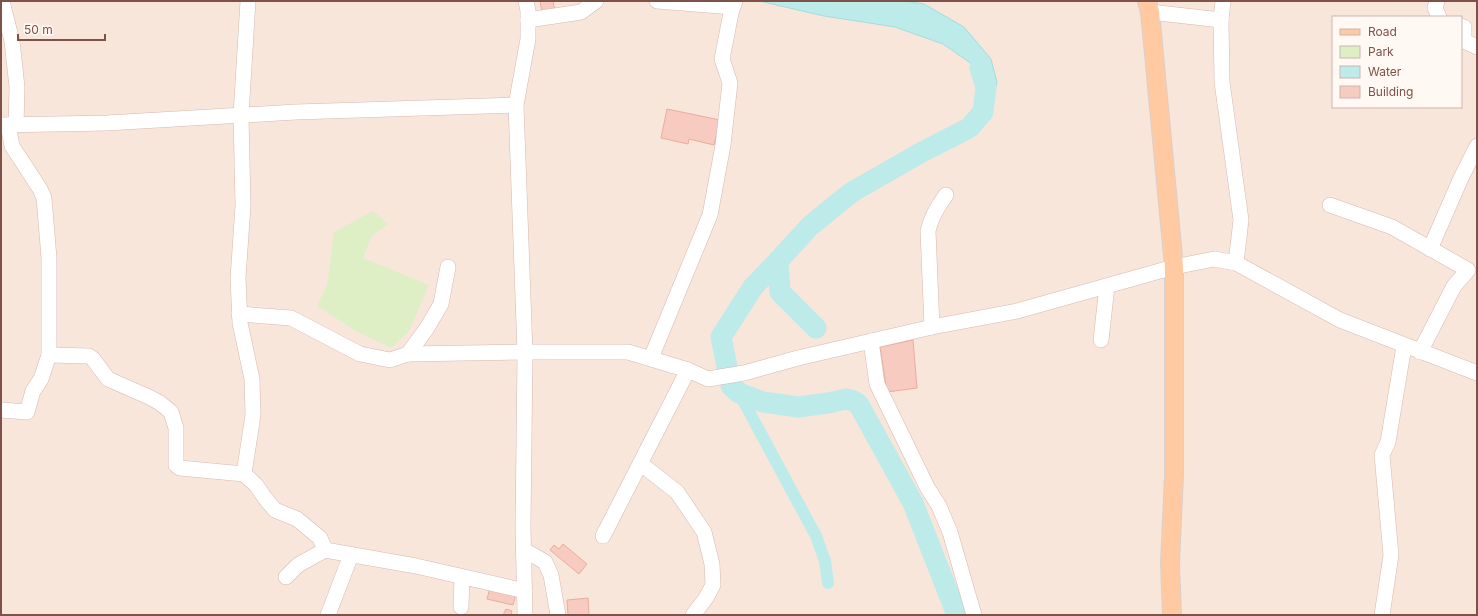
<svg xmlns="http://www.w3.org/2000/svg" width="1478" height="616" font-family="Inter,sans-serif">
  <rect width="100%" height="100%" fill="#fef3ea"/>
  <path fill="#f9e6db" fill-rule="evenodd" d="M 1,1 L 1477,1 L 1477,615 L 1,615 ZM 1333,17 L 1461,17 L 1461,107 L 1333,107 Z"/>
  <polygon fill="#deefc6" points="373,211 388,224 371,237 363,258 429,285 409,331 391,348 356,331 317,306 327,285 334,232"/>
  <polygon fill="#bcebe9" stroke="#a1dedc" points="759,1 905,1 924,4 964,27 991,59 997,82 992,100 978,91 972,64 943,44 895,27 824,16"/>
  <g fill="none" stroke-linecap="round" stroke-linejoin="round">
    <polyline stroke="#bcebe9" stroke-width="12" points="739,393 816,536 825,561 828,583"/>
    <g stroke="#bcebe9" stroke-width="21">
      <polyline points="778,261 753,287 721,337 731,386 739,393 763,402 798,407 828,403 846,399 854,401 859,405 913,503 957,615"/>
      <polyline points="816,328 780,292 778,261 810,226 852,192 922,152 969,128 983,112 986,87 980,68"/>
    </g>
  </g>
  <g fill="#f7cbbf" stroke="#ebac9d">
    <polygon points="540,1 553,1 555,11 542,13"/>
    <polygon points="667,109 720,120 714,145 689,139 688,144 661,138"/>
    <polygon points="913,340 917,388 887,392 880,347"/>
    <polygon points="563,544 587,564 579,574 550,550 554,545 559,549"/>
    <polygon points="490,588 516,594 513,605 487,599"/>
    <polygon points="588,598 589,615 568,615 567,600"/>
    <polygon points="506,609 512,611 511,615 503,615"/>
  </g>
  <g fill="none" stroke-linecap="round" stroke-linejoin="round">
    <defs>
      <g id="minor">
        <polyline points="2,1 12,41 17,87 16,125"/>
        <polyline points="657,1 733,7"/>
        <polyline points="1223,1 1221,20 1222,82 1241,220 1236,263"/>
        <polyline points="1437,1 1435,8 1439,17"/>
        <polyline points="1150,12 1221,20"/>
        <polyline points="528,20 581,12 596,1"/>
        <polyline points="1461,26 1464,27 1464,41 1477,47"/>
        <polyline points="1,125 107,123 296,112 516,105"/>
        <polyline points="8,125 12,146 40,189 44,198 49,258 49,355 89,356 93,359 108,379 149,397 160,403 171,412 176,428 176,465 180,468 244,474 253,415 252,379 240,323 238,278 243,206 241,115 248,1"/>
        <polyline points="1330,205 1392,227 1468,270 1454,286 1420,352"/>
        <polyline points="1430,249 1461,178 1477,146"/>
        <polyline points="239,314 291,318 360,354 390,360 408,354 427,328 441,304 448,267"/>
        <path d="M 932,327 L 928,231 C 931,217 937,207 946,195"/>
        <polyline points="1101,340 1107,286"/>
        <polyline points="871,341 877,384 927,487 939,506 950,532 974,615"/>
        <polyline points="408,354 525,352 628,352 688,370 708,379 744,373 798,358 932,327 1017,311 1174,267 1214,259 1236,263 1340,320 1477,373"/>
        <polyline points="651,358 710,215 723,145 730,83 722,59 731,13 735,1"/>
        <polyline points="1,410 27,412 33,391 41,379 49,355"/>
        <polyline points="641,464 677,492 704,532 712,564 713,585 706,598 693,615"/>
        <polyline points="244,474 256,485 265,498 275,510 297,519 320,538 325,550 298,565 286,577"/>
        <polyline points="603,536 688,370"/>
        <polyline points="325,550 416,566 525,591"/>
        <polyline points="524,550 545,562 551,575 558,615"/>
        <polyline points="461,607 462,577"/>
        <polyline points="328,615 351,555"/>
        <polyline points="525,615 523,528 525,352 516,105 528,39 528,11 526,1"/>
        <polyline points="1382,615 1391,555 1382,455 1388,442 1404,346"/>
      </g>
      <polyline id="major" points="1147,1 1150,12 1174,267 1174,475 1170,563 1172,615"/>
    </defs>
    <use href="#minor" stroke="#d5b9b0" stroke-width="16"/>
    <use href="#major" stroke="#dbcfcc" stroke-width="20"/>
    <use href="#minor" stroke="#fff" stroke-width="15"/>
    <use href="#major" stroke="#ffcaa1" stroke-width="18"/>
  </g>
  <rect width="1478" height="616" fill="none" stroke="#7e5249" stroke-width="4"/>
  <rect x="1332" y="16" width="130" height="92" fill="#fff8f3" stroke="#cbb6af"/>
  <rect x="1340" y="29" width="20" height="6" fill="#ffcaa1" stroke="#cbb6af"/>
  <text x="1368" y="36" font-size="12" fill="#7e5249">Road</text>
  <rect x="1340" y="46" width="20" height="12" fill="#deefc6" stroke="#cbb6af"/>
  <text x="1368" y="56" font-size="12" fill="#7e5249">Park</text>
  <rect x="1340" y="66" width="20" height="12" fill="#bcebe9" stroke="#cbb6af"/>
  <text x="1368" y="76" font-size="12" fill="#7e5249">Water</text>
  <rect x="1340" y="86" width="20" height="12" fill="#f7cbbf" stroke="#cbb6af"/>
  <text x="1368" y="96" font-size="12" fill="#7e5249">Building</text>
  <path d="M18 34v6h87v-6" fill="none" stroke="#7e5249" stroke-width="2"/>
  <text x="24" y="34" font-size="12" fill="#7e5249" stroke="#fff8f3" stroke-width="3" paint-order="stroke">50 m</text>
</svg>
